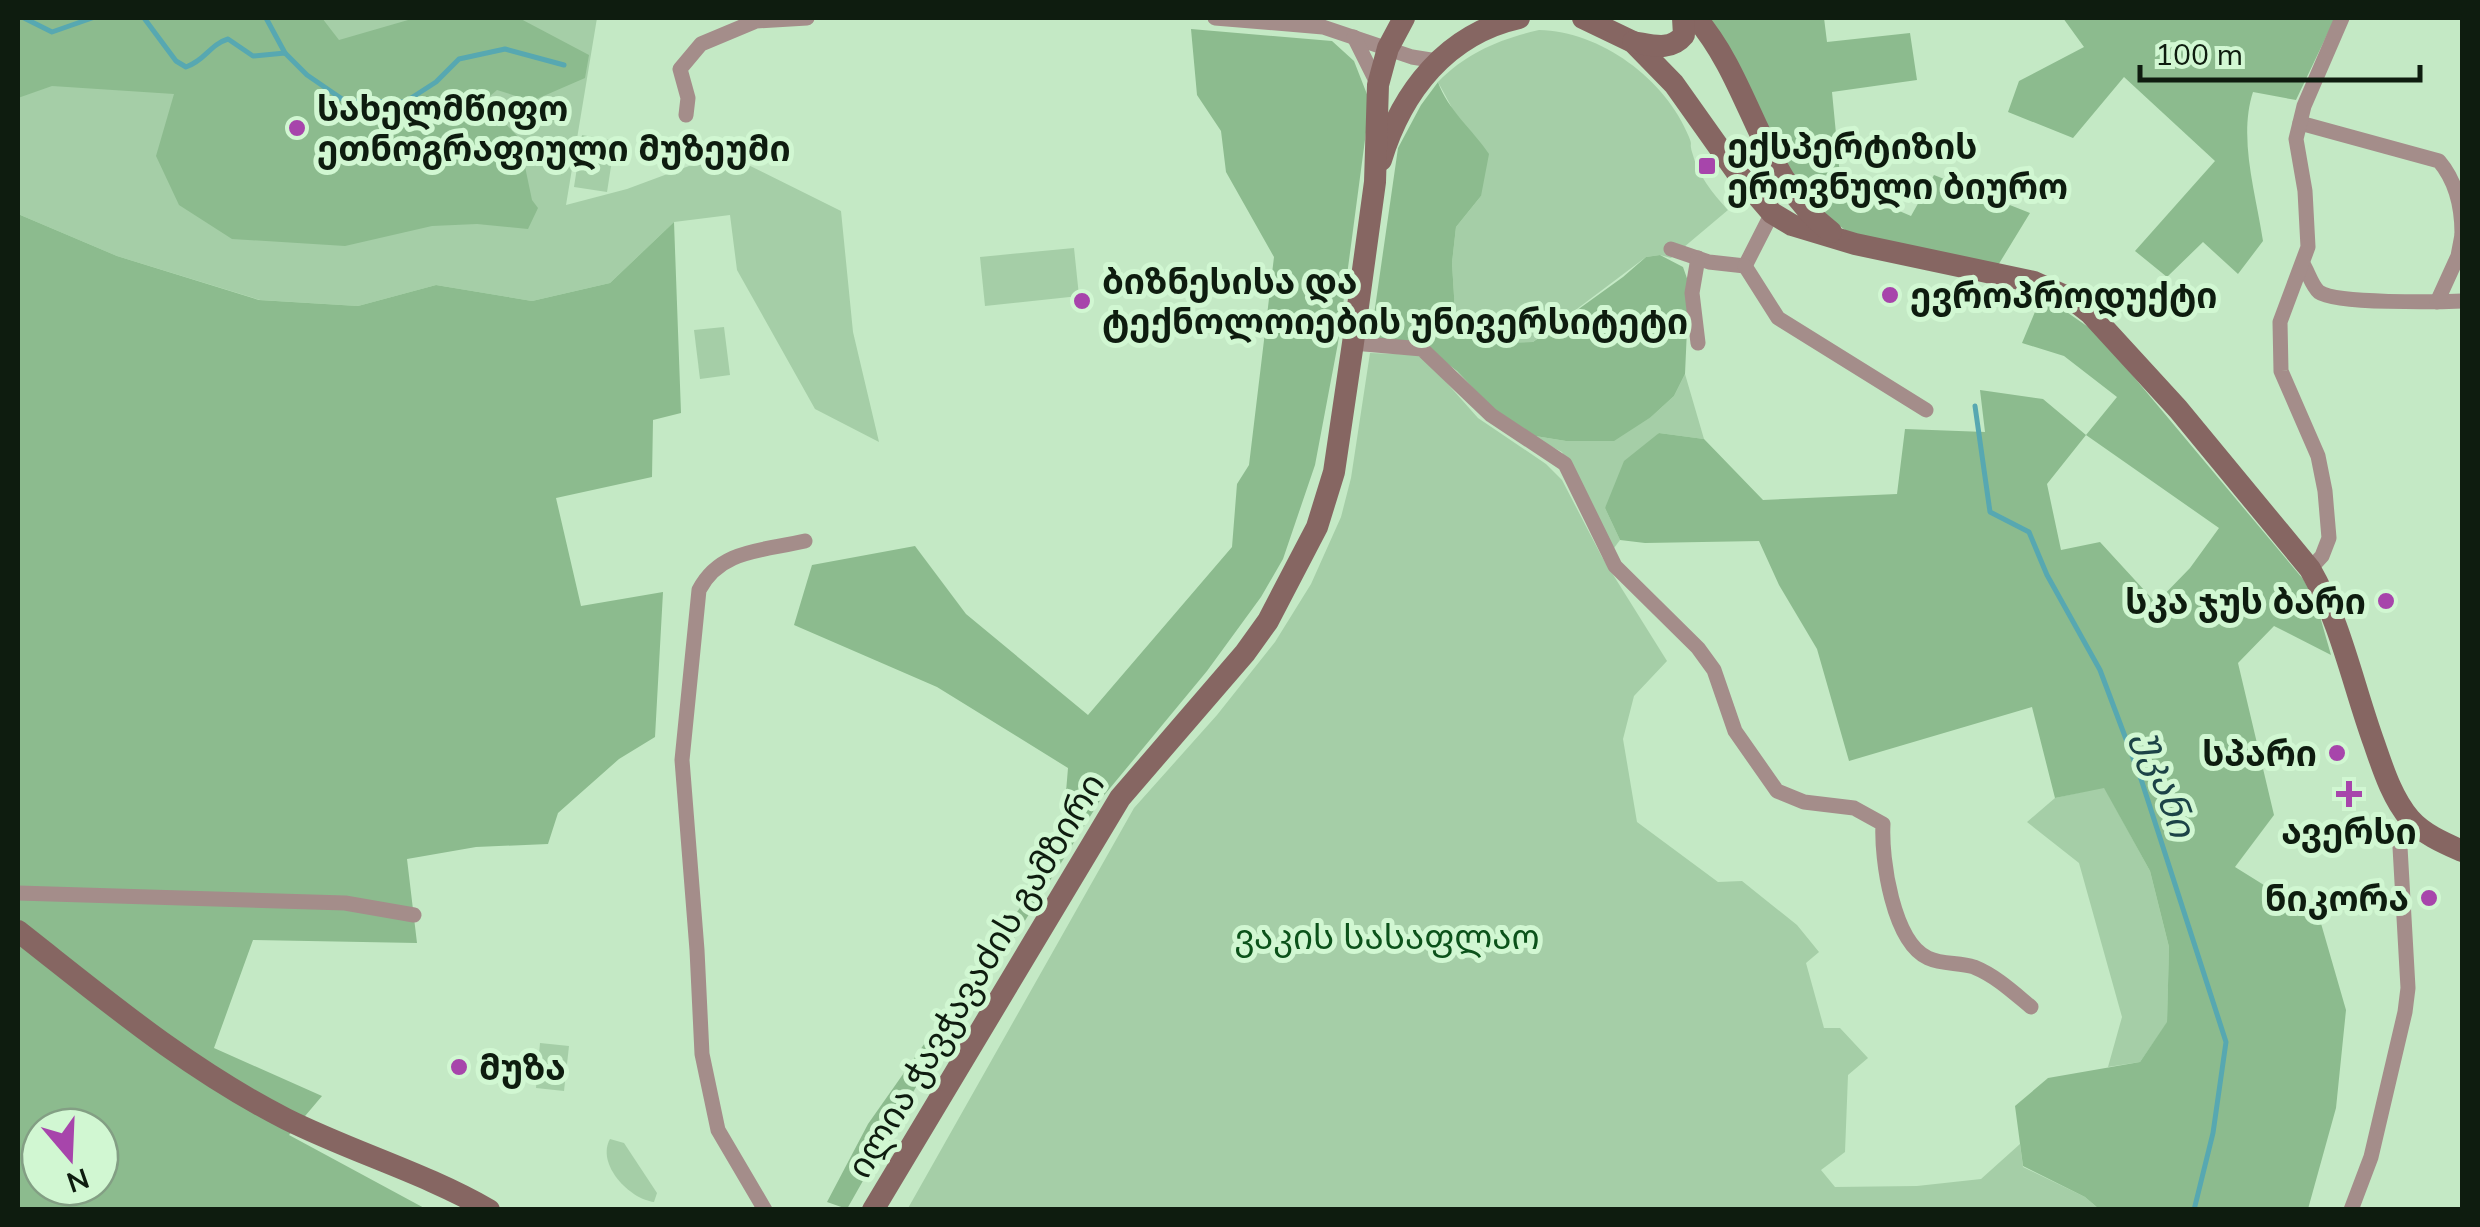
<svg xmlns="http://www.w3.org/2000/svg" width="2480" height="1227" font-family="Mulish,'Noto Sans Georgian',sans-serif">
  <rect width="100%" height="100%" fill="#c4e9c5"/>
  <g fill="#a5cea7">
    <polygon points="18,18 597,18 566,205 627,189 724,153 841,211 853,332 879,442 815,409 737,270 730,215 674,222 610,283 532,301 436,285 358,306 260,300 117,256 18,214"/>
    <path d="M 1539,30 C 1600,31 1666,79 1689,137 C 1693,147 1689,141 1692,152 C 1698,175 1712,193 1728,210 L 1671,258 L 1660,255 L 1646,257 L 1533,342 L 1500,343 L 1455,312 L 1452,263 L 1456,227 L 1481,196 L 1451,106 L 1438,82 C 1466,53 1500,39 1539,30 Z"/>
    <polygon points="582,135 615,141 607,192 574,187"/>
    <polygon points="1074,248 1079,296 985,306 980,257"/>
    <polygon points="724,327 730,375 700,379 694,330"/>
    <polygon points="1370,353 1422,355 1478,418 1546,464 1562,480 1602,557 1667,661 1634,696 1623,739 1637,822 1718,882 1742,881 1797,925 1819,952 1806,963 1824,1028 1840,1028 1868,1058 1848,1075 1845,1152 1821,1170 1835,1187 1917,1186 1981,1179 2020,1144 2023,1167 2085,1197 2099,1209 907,1210 1134,808 1217,715 1275,642 1311,584 1341,517 1351,478"/>
    <polygon points="1685,374 1704,439 1659,433 1605,508 1620,540 1614,548 1562,452 1529,435 1566,441 1651,417 1674,396"/>
    <polygon points="2104,787 2150,871 2169,947 2167,1023 2140,1062 2108,1067 2122,1017 2079,863 2027,822 2055,798"/>
    <polygon points="540,1043 569,1046 564,1091 536,1088"/>
    <path d="M 610,1139 L 624,1143 L 657,1193 L 654,1202 C 629,1199 596,1164 610,1139 Z"/>
  </g>
  <g fill="#8cbb8e" fill-rule="evenodd">
    <polygon points="18,18 322,18 339,40 415,18 519,18 589,55 585,78 532,101 497,90 484,101 519,138 532,200 538,208 528,229 477,224 432,226 345,246 232,239 179,205 156,156 174,94 52,86 18,98"/>
    <polygon points="1706,18 1824,18 1827,42 1910,33 1917,80 1832,92 1841,186 1911,216 1934,175 2030,213 1997,267 1849,233 1803,198"/>
    <path d="M 2063,18 L 2335,18 L 2296,100 L 2253,92 C 2238,138 2256,194 2263,241 L 2238,274 L 2203,242 L 2167,277 L 2135,251 L 2215,161 L 2124,77 L 2073,138 L 2008,112 L 2019,81 L 2084,47 Z"/>
    <polygon points="1191,29 1332,41 1354,61 1370,102 1338,343 1315,465 1283,559 1261,597 1207,671 1101,799 954,1034 929,1064 847,1209 827,1202 868,1124 1043,875 1062,840 1068,768 937,687 794,625 812,565 915,546 966,614 1088,715 1232,547 1237,484 1249,465 1274,257 1226,172 1221,131 1197,95"/>
    <path d="M 1438,82 C 1447,109 1473,130 1489,154 L 1481,196 L 1456,227 L 1452,263 L 1455,312 L 1500,343 L 1533,342 L 1623,277 L 1646,257 L 1660,255 L 1683,267 L 1689,284 L 1685,374 L 1674,396 L 1651,417 L 1614,441 L 1566,441 L 1529,435 L 1497,413 L 1457,371 L 1424,346 L 1373,339 L 1371,336 L 1398,148 L 1421,105 Z"/>
    <path d="M 18,214 L 117,256 L 259,300 L 358,306 L 436,285 L 532,301 L 610,283 L 674,222 L 681,413 L 653,420 L 652,477 L 556,498 L 581,606 L 663,592 L 655,737 L 619,759 L 558,813 L 548,844 L 476,847 L 407,859 L 417,943 L 253,940 L 214,1048 L 322,1096 L 289,1135 L 426,1209 L 18,1209 ZM 40,1127 L 100,1127 L 100,1187 L 40,1187 Z"/>
    <path d="M 2042,295 L 2097,333 L 2303,579 L 2315,599 L 2331,655 L 2274,626 L 2238,663 L 2274,815 L 2235,867 L 2320,920 L 2346,1010 L 2336,1108 L 2308,1209 L 2099,1209 L 2085,1197 L 2023,1166 L 2015,1106 L 2048,1078 L 2140,1062 L 2167,1022 L 2169,947 L 2150,871 L 2104,788 L 2055,798 L 2032,707 L 1849,761 L 1817,649 L 1779,585 L 1759,541 L 1645,543 L 1620,540 L 1605,508 L 1624,461 L 1659,433 L 1704,439 L 1763,500 L 1897,494 L 1905,429 L 1985,432 L 1980,390 L 2043,399 L 2086,435 L 2117,397 L 2064,356 L 2022,343 ZM 2086,435 L 2219,528 L 2190,568 L 2156,603 L 2100,542 L 2061,550 L 2047,484 Z"/>
  </g>
  <g fill="none" stroke-linecap="round" stroke-linejoin="round">
    <g stroke="#57a8b1" stroke-width="5">
      <polyline points="24,18 52,32 92,18"/>
      <path d="M 144,18 L 176,61 L 186,67 C 206,60 209,45 228,39 L 253,56 L 285,53 L 307,75 L 345,101 L 405,102 L 436,82 L 459,59 L 505,49 L 564,65"/>
      <polyline points="266,18 285,53"/>
      <polyline points="1975,406 1990,512 2029,532 2047,575 2100,670 2141,779 2226,1042 2213,1133 2194,1210"/>
    </g>
    <g stroke="#a48d8a" stroke-width="15">
      <polyline points="1215,18 1323,27 1412,57 1437,61"/>
      <polyline points="1354,37 1378,85"/>
      <polyline points="686,115 688,98 680,69 701,44 756,21 807,18"/>
      <path d="M 2300,123 L 2439,161 C 2456,181 2462,207 2462,234"/>
      <polyline points="1671,249 1709,262 1745,266 1772,213"/>
      <path d="M 2303,264 C 2308,272 2312,286 2319,292 C 2336,304 2439,302 2462,301"/>
      <polyline points="1745,266 1778,318 1926,410"/>
      <polyline points="2437,302 2458,256 2462,235"/>
      <path d="M 1353,343 L 1422,349 L 1491,415 L 1565,464 L 1615,566 L 1698,648 L 1714,670 L 1735,731 L 1777,791 L 1804,802 L 1854,808 L 1883,824 C 1881,859 1893,942 1928,958 C 1943,965 1959,962 1974,967 C 1996,976 2013,992 2031,1007"/>
      <polyline points="1698,343 1692,293 1698,258"/>
      <polyline points="2310,569 2322,556 2329,538 2325,491 2318,456 2281,371 2280,322 2308,247 2305,191 2296,139 2304,106 2342,18"/>
      <polyline points="18,893 345,903 414,915"/>
      <path d="M 765,1210 L 718,1130 L 702,1054 L 697,950 L 682,760 L 699,590 C 720,549 763,551 805,541"/>
      <polyline points="2351,1210 2371,1157 2405,1012 2408,988 2400,847 2410,818"/>
    </g>
    <g stroke="#866662" stroke-width="22">
      <path d="M 1583,18 L 1633,42 L 1674,84 L 1735,170 L 1772,213 L 1792,225 L 1855,244 L 2034,282 L 2072,299 L 2090,313 L 2178,409 L 2310,569 C 2341,623 2353,685 2374,743 C 2383,769 2392,798 2410,819 C 2423,834 2444,843 2462,851"/>
      <path d="M 1696,18 C 1752,83 1760,177 1831,232"/>
      <path d="M 1633,42 C 1652,45 1670,52 1684,35 L 1683,18"/>
      <path d="M 1381,160 C 1402,91 1447,34 1519,18"/>
      <path d="M 18,931 C 106,1000 186,1068 286,1119 C 352,1152 425,1173 489,1210"/>
      <polyline points="873,1210 1120,798 1245,653 1268,621 1317,527 1334,472 1353,343 1375,182 1378,85 1388,48 1404,18"/>
    </g>
  </g>
  <g fill="#a745ab" stroke="#d1f7d2" stroke-width="4">
    <circle cx="297" cy="128" r="10"/>
    <rect x="1697" y="156" width="20" height="20" rx="5"/>
    <circle cx="1890" cy="295" r="10"/>
    <circle cx="1082" cy="301" r="10"/>
    <circle cx="2386" cy="601" r="10"/>
    <circle cx="2337" cy="753" r="10"/>
    <path d="M2344 779h10v10h10v10h-10v10h-10v-10h-10v-10h10z"/>
    <circle cx="2429" cy="898" r="10"/>
    <circle cx="459" cy="1067" r="10"/>
  </g>
  <g text-anchor="middle" dominant-baseline="central" stroke-width="10" stroke-linejoin="round" paint-order="stroke">
    <g font-size="35" font-weight="bold" fill="#0e1c0f" stroke="#d1f7d2" text-anchor="start">
      <text x="317" y="108">სახელმწიფო<tspan x="317" dy="40">ეთნოგრაფიული მუზეუმი</tspan></text>
      <text x="1727" y="146">ექსპერტიზის<tspan x="1727" dy="40">ეროვნული ბიურო</tspan></text>
      <text x="1102" y="281">ბიზნესისა და<tspan x="1102" dy="40">ტექნოლოიების უნივერსიტეტი</tspan></text>
      <text x="1910" y="295">ევროპროდუქტი</text>
      <text x="2366" y="601" text-anchor="end">სკა ჯუს ბარი</text>
      <text x="2317" y="753" text-anchor="end">სპარი</text>
      <text x="2349" y="831" text-anchor="middle">ავერსი</text>
      <text x="2409" y="898" text-anchor="end">ნიკორა</text>
      <text x="479" y="1067">მუზა</text>
    </g>
    <g font-size="35" fill="#0b521a" stroke="#d1f7d2">
      <text x="1387" y="936">ვაკის სასაფლაო</text>
    </g>
    <g font-size="35" fill="#0e1c0f" stroke="#d1f7d2">
      <text transform="translate(975 975) rotate(-59)">ილია ჭავჭავაძის გამზირი</text>
    </g>
    <g font-size="38" font-style="italic" fill="#1c4347" stroke="#d1f7d2">
      <text transform="translate(2167 783) rotate(71)">უკანი</text>
    </g>
  </g>
  <rect width="2480" height="1227" fill="none" stroke="#0e1c0f" stroke-width="40"/>
  <g transform="translate(70 1157) rotate(161)"><circle r="48" fill="#d1f7d2" stroke="#839f84" stroke-width="2.5"/>
  <path d="M0-8L18 38L0 25L-18 38Z" fill="#a745ab"/>
  <text y="-15" font-size="28" font-weight="bold" text-anchor="middle" fill="#0e1c0f">N</text>
  </g>
  <path d="M2140 65v15h280v-15" fill="none" stroke="#0e1c0f" stroke-width="5"/>
  <text x="2155" y="65" font-size="30" fill="#0e1c0f" stroke="#d1f7d2" stroke-width="8" paint-order="stroke">100 m</text>
</svg>
